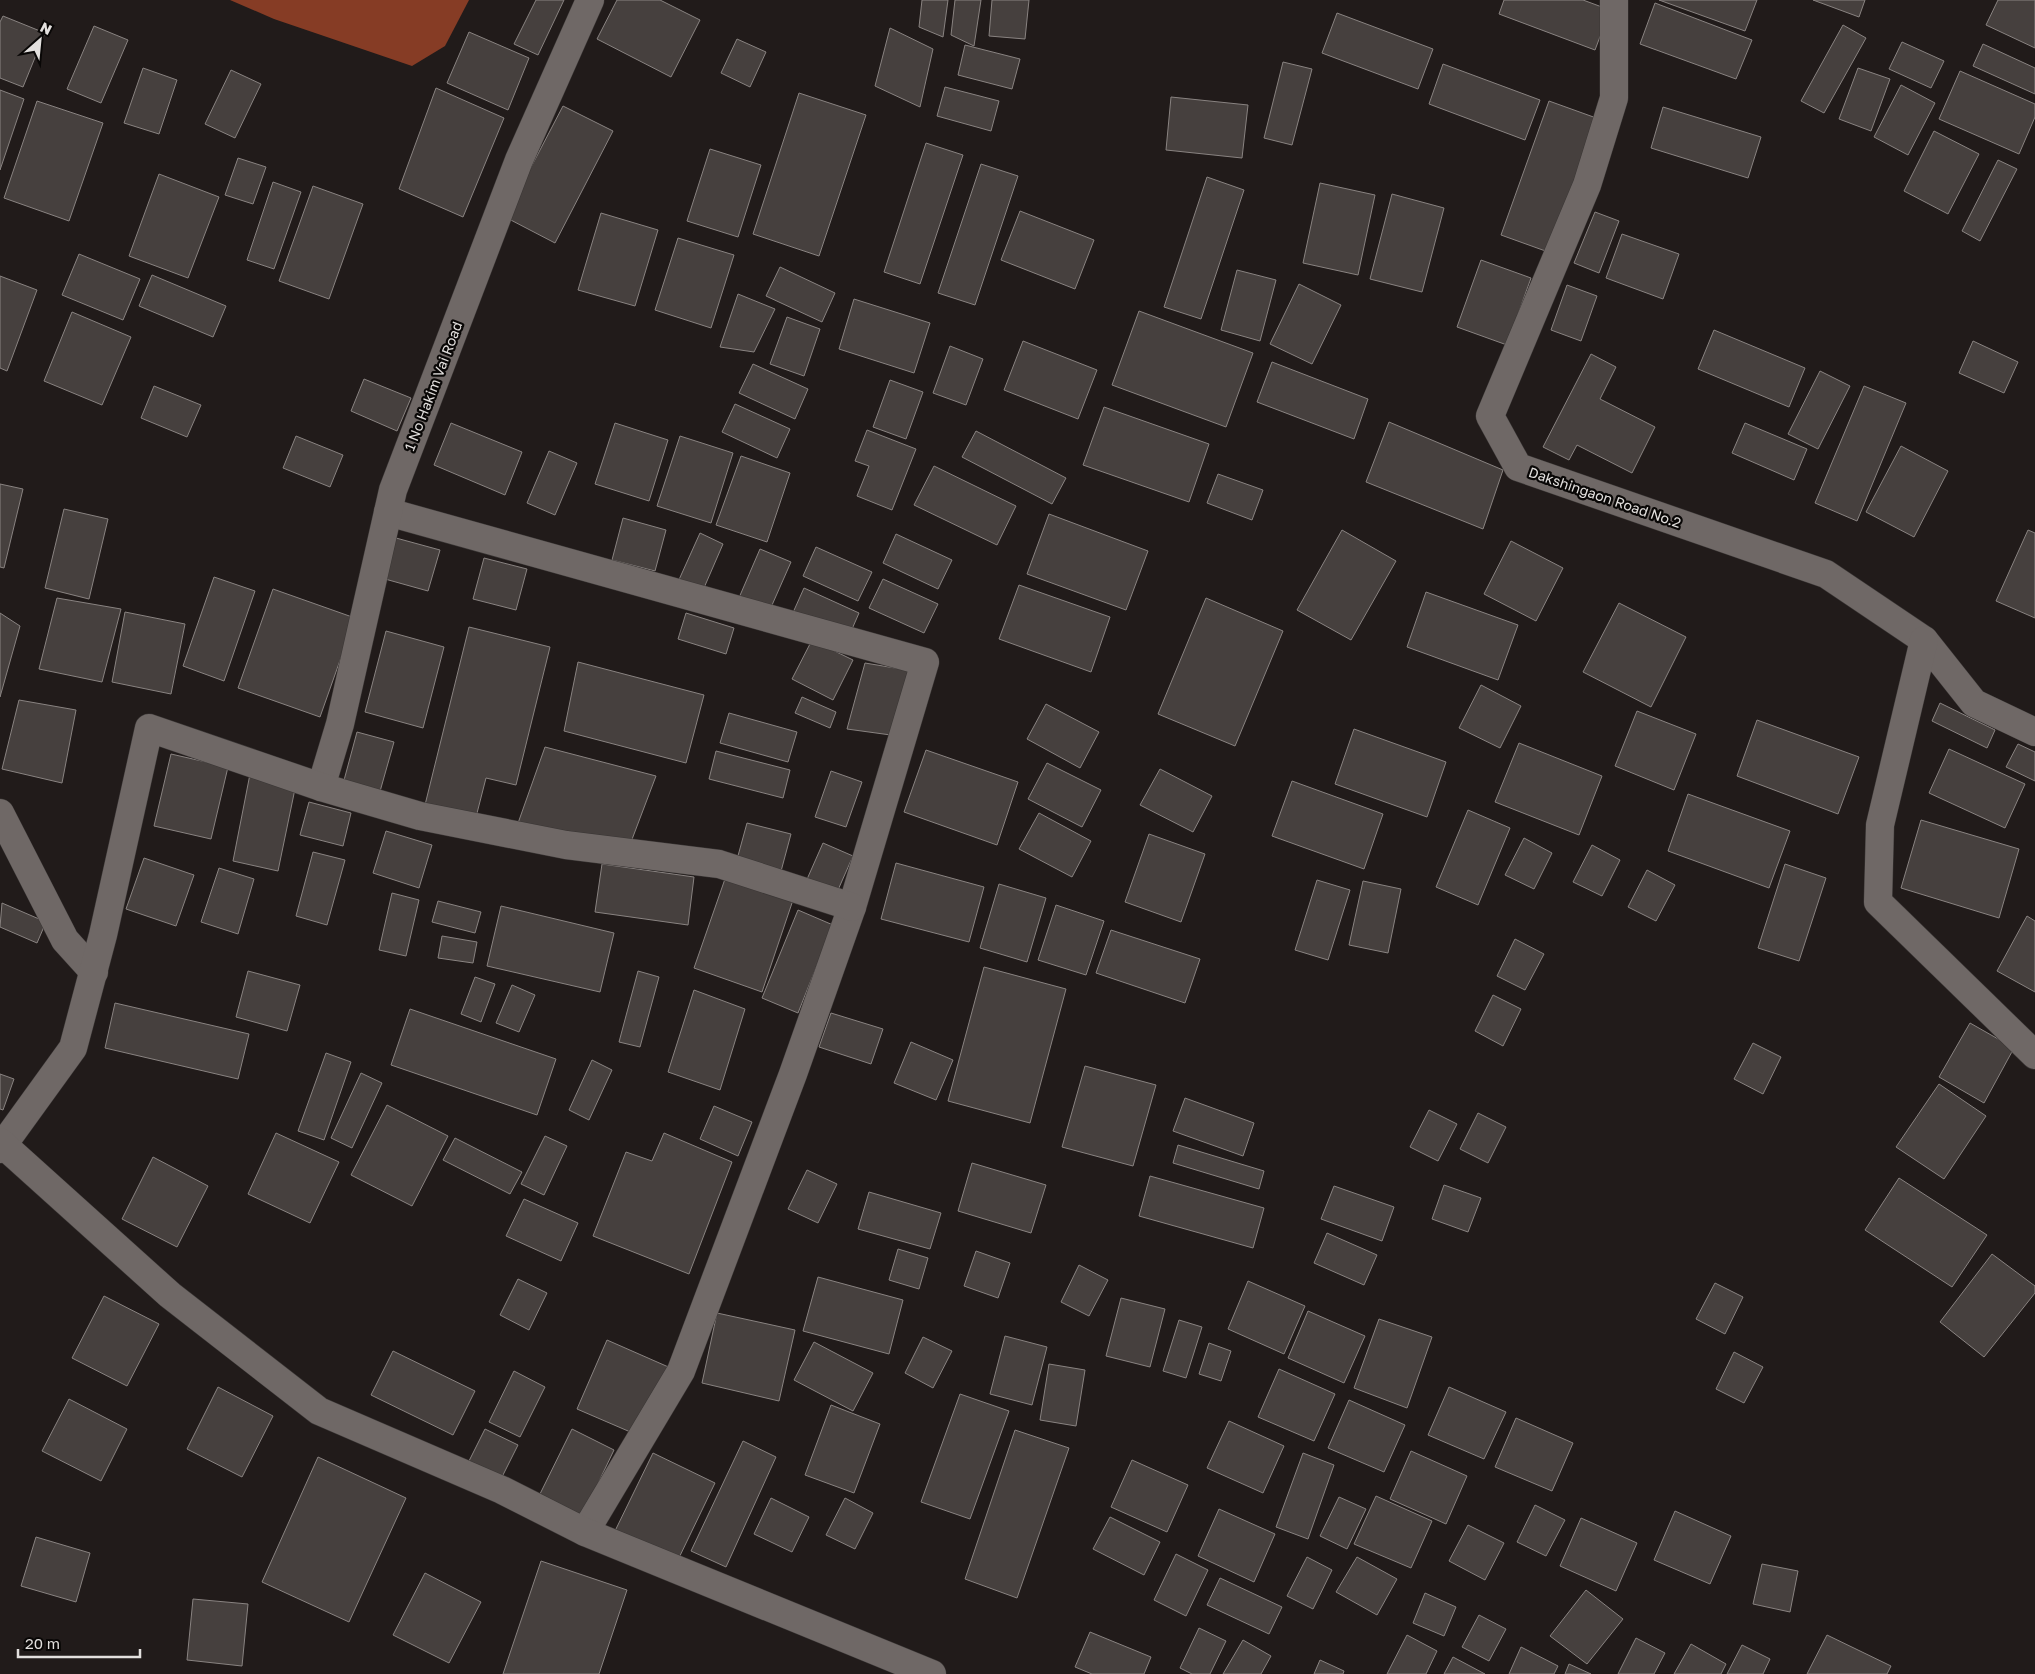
<svg xmlns="http://www.w3.org/2000/svg" width="2035" height="1674" font-family="'Golos Text',sans-serif">
  <rect width="100%" height="100%" fill="#211b1a"/>
  <polygon fill="#863c25" points="230,0 469,0 445,46 412,66 274,19"/>
  <g fill="#46403e" stroke="#898381">
    <polygon points="536,0 564,0 538,55 514,44"/>
    <polygon points="617,0 660,0 700,20 671,77 597,39"/>
    <polygon points="922,0 948,0 943,37 919,27"/>
    <polygon points="955,0 981,0 974,46 951,35"/>
    <polygon points="992,0 1029,0 1025,39 989,36"/>
    <polygon points="1504,0 1583,0 1610,10 1595,50 1499,14"/>
    <polygon points="1659,0 1757,0 1745,31"/>
    <polygon points="1813,0 1865,0 1859,17"/>
    <polygon points="1998,0 2035,0 2035,48 1986,25"/>
    <polygon points="1655,3 1752,40 1736,79 1640,44"/>
    <polygon points="1337,13 1433,49 1418,89 1322,53"/>
    <polygon points="3,16 45,33 23,87 0,78 0,22"/>
    <polygon points="1843,25 1866,38 1824,113 1801,101"/>
    <polygon points="94,26 128,40 101,103 67,89"/>
    <polygon points="890,28 933,49 920,107 875,86"/>
    <polygon points="469,32 529,58 508,110 447,83"/>
    <polygon points="737,39 766,52 750,87 721,73"/>
    <polygon points="1902,42 1944,61 1931,88 1889,69"/>
    <polygon points="1983,44 2035,68 2035,94 1973,66"/>
    <polygon points="965,45 1020,59 1012,89 958,75"/>
    <polygon points="1283,62 1312,69 1292,145 1264,138"/>
    <polygon points="1443,64 1540,100 1525,140 1429,104"/>
    <polygon points="143,68 177,80 159,134 124,123"/>
    <polygon points="1858,68 1890,79 1871,131 1839,119"/>
    <polygon points="231,70 261,84 235,138 205,124"/>
    <polygon points="1960,71 2035,104 2035,117 2019,154 1939,119"/>
    <polygon points="1901,85 1935,103 1908,155 1874,137"/>
    <polygon points="945,87 999,101 991,131 937,116"/>
    <polygon points="436,88 504,118 463,217 399,189"/>
    <polygon points="0,90 24,99 0,170"/>
    <polygon points="799,93 866,115 819,256 753,234"/>
    <polygon points="1171,97 1248,105 1242,158 1166,150"/>
    <polygon points="37,101 103,123 69,221 4,198"/>
    <polygon points="1549,101 1599,119 1551,253 1501,235"/>
    <polygon points="563,106 613,131 555,243 505,217"/>
    <polygon points="1663,107 1761,137 1748,178 1651,148"/>
    <polygon points="1934,131 1979,154 1948,214 1904,191"/>
    <polygon points="926,143 963,155 920,284 884,272"/>
    <polygon points="710,149 761,165 738,237 687,221"/>
    <polygon points="238,158 266,167 253,204 225,195"/>
    <polygon points="1998,160 2017,169 1980,241 1962,231"/>
    <polygon points="981,164 1018,176 975,305 938,293"/>
    <polygon points="159,174 219,197 188,278 129,256"/>
    <polygon points="1207,177 1244,190 1201,319 1164,307"/>
    <polygon points="273,182 301,192 274,269 247,260"/>
    <polygon points="1320,183 1375,195 1358,275 1303,263"/>
    <polygon points="313,186 363,204 329,299 279,281"/>
    <polygon points="1392,194 1444,208 1422,292 1370,279"/>
    <polygon points="1020,211 1094,240 1075,289 1001,260"/>
    <polygon points="1595,212 1619,221 1599,273 1574,263"/>
    <polygon points="601,213 658,230 635,306 578,290"/>
    <polygon points="1622,234 1679,254 1663,299 1606,278"/>
    <polygon points="678,238 734,255 711,328 655,310"/>
    <polygon points="79,254 140,279 123,320 62,295"/>
    <polygon points="1481,260 1531,278 1507,345 1457,327"/>
    <polygon points="780,267 835,293 822,322 766,296"/>
    <polygon points="1237,270 1276,280 1260,341 1221,330"/>
    <polygon points="152,275 226,306 213,337 139,306"/>
    <polygon points="0,276 37,290 7,371 0,368"/>
    <polygon points="1299,284 1341,305 1312,364 1270,344"/>
    <polygon points="1567,285 1597,296 1581,341 1551,330"/>
    <polygon points="738,294 775,309 754,352 720,347"/>
    <polygon points="854,299 930,323 914,373 839,349"/>
    <polygon points="1139,311 1253,353 1226,427 1112,385"/>
    <polygon points="72,312 131,337 102,405 44,381"/>
    <polygon points="787,317 820,329 804,376 770,364"/>
    <polygon points="1714,330 1805,368 1789,407 1698,369"/>
    <polygon points="1023,341 1097,370 1078,419 1004,390"/>
    <polygon points="1973,341 2018,362 2004,393 1959,373"/>
    <polygon points="950,346 983,359 966,405 933,393"/>
    <polygon points="1591,354 1616,367 1600,399 1655,427 1632,473 1577,445 1569,460 1543,447"/>
    <polygon points="1272,362 1368,399 1354,439 1257,402"/>
    <polygon points="753,364 808,389 795,419 739,393"/>
    <polygon points="1820,371 1850,386 1818,449 1788,434"/>
    <polygon points="364,379 411,398 397,431 351,411"/>
    <polygon points="890,380 923,392 906,439 873,427"/>
    <polygon points="154,386 201,405 187,437 141,418"/>
    <polygon points="1864,386 1906,403 1857,521 1815,503"/>
    <polygon points="735,404 790,429 777,458 722,432"/>
    <polygon points="1104,407 1209,444 1189,502 1083,465"/>
    <polygon points="1389,422 1503,470 1483,529 1366,482"/>
    <polygon points="451,423 522,452 505,495 434,465"/>
    <polygon points="615,423 668,440 649,501 595,484"/>
    <polygon points="1745,423 1807,449 1794,480 1732,453"/>
    <polygon points="867,430 916,449 892,510 857,496 869,466 855,461"/>
    <polygon points="976,431 1066,478 1052,504 962,457"/>
    <polygon points="296,436 343,455 330,487 283,468"/>
    <polygon points="680,436 733,453 711,523 657,506"/>
    <polygon points="1901,446 1948,471 1914,537 1866,512"/>
    <polygon points="549,451 577,463 555,515 527,503"/>
    <polygon points="741,456 790,473 767,542 716,525"/>
    <polygon points="934,466 1016,506 997,545 914,505"/>
    <polygon points="1218,474 1263,490 1252,520 1207,503"/>
    <polygon points="0,484 23,489 4,568 0,567"/>
    <polygon points="64,509 108,519 89,599 45,588"/>
    <polygon points="1049,514 1148,551 1126,610 1027,574"/>
    <polygon points="623,518 666,530 655,571 612,560"/>
    <polygon points="1342,530 1396,561 1351,640 1297,610"/>
    <polygon points="2028,530 2035,533 2035,618 1996,601"/>
    <polygon points="700,533 723,544 697,604 673,593"/>
    <polygon points="896,534 952,560 938,589 883,563"/>
    <polygon points="396,538 440,550 428,591 385,579"/>
    <polygon points="1511,541 1563,568 1536,621 1484,594"/>
    <polygon points="816,547 872,572 858,601 803,576"/>
    <polygon points="760,549 791,562 765,621 735,607"/>
    <polygon points="484,558 527,569 516,610 473,599"/>
    <polygon points="214,577 255,591 224,681 183,666"/>
    <polygon points="883,579 938,604 924,633 869,608"/>
    <polygon points="1019,585 1110,617 1091,672 999,639"/>
    <polygon points="804,588 859,613 846,643 791,617"/>
    <polygon points="273,589 355,618 320,717 238,688"/>
    <polygon points="1426,592 1518,625 1498,680 1407,647"/>
    <polygon points="57,598 121,609 102,682 39,669"/>
    <polygon points="1206,598 1283,631 1235,746 1158,714"/>
    <polygon points="1619,603 1686,637 1651,707 1583,672"/>
    <polygon points="125,612 185,624 171,694 112,682"/>
    <polygon points="0,613 20,626 0,697"/>
    <polygon points="686,613 734,628 726,654 678,639"/>
    <polygon points="469,627 550,647 516,785 486,778 475,821 424,809"/>
    <polygon points="386,631 444,647 423,728 365,712"/>
    <polygon points="812,640 853,660 833,700 792,679"/>
    <polygon points="578,662 704,695 686,763 564,731"/>
    <polygon points="865,663 913,671 898,736 847,729"/>
    <polygon points="1481,685 1521,706 1500,748 1459,728"/>
    <polygon points="802,697 836,712 830,728 795,713"/>
    <polygon points="19,700 76,710 62,783 2,769"/>
    <polygon points="1940,703 1995,730 1987,748 1932,721"/>
    <polygon points="1046,704 1099,732 1080,768 1027,739"/>
    <polygon points="1637,711 1696,734 1674,790 1615,766"/>
    <polygon points="729,713 797,732 788,762 720,743"/>
    <polygon points="1757,720 1859,757 1838,814 1737,776"/>
    <polygon points="1354,729 1446,762 1427,817 1335,784"/>
    <polygon points="357,732 394,742 379,795 343,784"/>
    <polygon points="1519,743 1602,776 1579,835 1495,802"/>
    <polygon points="2018,744 2035,752 2035,781 2006,767"/>
    <polygon points="545,747 656,776 631,842 517,826"/>
    <polygon points="1949,749 2025,784 2005,828 1929,793"/>
    <polygon points="926,750 1018,782 997,845 904,812"/>
    <polygon points="716,751 790,770 783,798 709,779"/>
    <polygon points="171,754 228,767 211,839 154,826"/>
    <polygon points="1047,763 1101,790 1082,827 1028,799"/>
    <polygon points="1160,769 1212,796 1193,832 1140,805"/>
    <polygon points="831,771 862,782 846,827 815,817"/>
    <polygon points="250,774 296,784 278,871 233,861"/>
    <polygon points="1292,781 1383,814 1364,869 1272,836"/>
    <polygon points="1688,794 1790,831 1769,888 1668,851"/>
    <polygon points="309,802 351,813 343,846 300,835"/>
    <polygon points="1468,810 1510,828 1478,905 1436,887"/>
    <polygon points="1039,813 1091,841 1072,877 1019,849"/>
    <polygon points="1921,820 2019,849 1999,918 1901,888"/>
    <polygon points="747,823 791,834 780,875 736,863"/>
    <polygon points="386,831 432,845 419,888 373,873"/>
    <polygon points="1149,834 1205,854 1181,922 1125,902"/>
    <polygon points="1524,838 1552,853 1534,889 1505,875"/>
    <polygon points="823,843 853,856 834,899 804,886"/>
    <polygon points="1592,845 1620,860 1602,896 1573,882"/>
    <polygon points="313,852 345,860 327,925 296,916"/>
    <polygon points="144,858 194,875 176,926 126,909"/>
    <polygon points="896,863 984,887 969,942 881,919"/>
    <polygon points="602,864 694,877 688,925 595,912"/>
    <polygon points="1785,864 1826,878 1799,961 1758,948"/>
    <polygon points="219,868 254,879 238,934 201,922"/>
    <polygon points="1647,870 1675,885 1656,921 1628,907"/>
    <polygon points="726,876 793,900 762,992 694,968"/>
    <polygon points="1317,880 1350,890 1328,960 1295,950"/>
    <polygon points="1363,881 1401,889 1388,953 1349,945"/>
    <polygon points="999,884 1046,898 1027,962 980,948"/>
    <polygon points="392,893 419,900 406,956 379,950"/>
    <polygon points="438,901 481,912 475,933 432,922"/>
    <polygon points="2,903 46,922 37,943 0,927"/>
    <polygon points="1056,905 1104,921 1086,975 1038,960"/>
    <polygon points="501,906 614,933 600,992 487,966"/>
    <polygon points="798,910 833,925 798,1013 762,998"/>
    <polygon points="2027,916 2035,921 2035,992 1997,971"/>
    <polygon points="1111,930 1200,959 1185,1003 1096,973"/>
    <polygon points="442,936 477,942 473,963 438,958"/>
    <polygon points="1515,939 1544,954 1525,990 1497,976"/>
    <polygon points="984,967 1066,989 1030,1123 948,1101"/>
    <polygon points="248,971 300,985 287,1031 236,1017"/>
    <polygon points="638,971 659,977 640,1047 619,1042"/>
    <polygon points="475,977 495,984 481,1022 461,1014"/>
    <polygon points="512,985 535,995 519,1032 496,1023"/>
    <polygon points="694,990 745,1009 720,1090 668,1072"/>
    <polygon points="1493,995 1521,1009 1503,1046 1475,1031"/>
    <polygon points="115,1003 249,1034 238,1079 105,1048"/>
    <polygon points="410,1009 556,1059 537,1115 391,1065"/>
    <polygon points="831,1013 883,1029 871,1064 819,1047"/>
    <polygon points="1970,1023 2014,1048 1984,1103 1939,1077"/>
    <polygon points="911,1042 953,1060 936,1100 894,1083"/>
    <polygon points="1753,1043 1781,1057 1763,1094 1734,1079"/>
    <polygon points="326,1053 351,1062 324,1140 298,1131"/>
    <polygon points="592,1060 612,1070 589,1120 569,1110"/>
    <polygon points="1085,1066 1156,1085 1133,1166 1062,1147"/>
    <polygon points="361,1073 382,1083 352,1148 331,1138"/>
    <polygon points="0,1074 14,1079 3,1110 0,1109"/>
    <polygon points="1939,1084 1986,1116 1944,1179 1896,1147"/>
    <polygon points="1185,1098 1254,1123 1243,1156 1173,1131"/>
    <polygon points="387,1105 448,1136 412,1206 351,1175"/>
    <polygon points="714,1106 752,1122 738,1156 700,1139"/>
    <polygon points="1429,1110 1457,1124 1438,1161 1410,1147"/>
    <polygon points="1478,1113 1506,1127 1488,1163 1460,1149"/>
    <polygon points="276,1133 339,1162 310,1223 248,1194"/>
    <polygon points="664,1133 732,1162 689,1274 593,1236 626,1152 652,1161"/>
    <polygon points="545,1136 567,1146 544,1195 521,1184"/>
    <polygon points="455,1138 522,1172 510,1194 443,1160"/>
    <polygon points="1178,1145 1264,1171 1259,1189 1173,1163"/>
    <polygon points="153,1157 208,1186 177,1247 122,1219"/>
    <polygon points="972,1163 1046,1185 1031,1233 958,1211"/>
    <polygon points="807,1170 837,1184 818,1223 788,1209"/>
    <polygon points="1150,1176 1264,1208 1253,1248 1139,1216"/>
    <polygon points="1899,1178 1987,1235 1952,1287 1865,1230"/>
    <polygon points="1444,1185 1481,1198 1468,1232 1432,1219"/>
    <polygon points="1334,1186 1394,1207 1382,1241 1321,1219"/>
    <polygon points="869,1192 941,1213 930,1249 858,1229"/>
    <polygon points="524,1199 578,1223 561,1261 506,1236"/>
    <polygon points="1327,1233 1377,1255 1364,1285 1314,1263"/>
    <polygon points="898,1249 928,1258 919,1289 889,1280"/>
    <polygon points="976,1251 1010,1263 998,1298 964,1286"/>
    <polygon points="1992,1254 2035,1286 2035,1293 1984,1357 1940,1322"/>
    <polygon points="1079,1265 1108,1280 1089,1316 1061,1302"/>
    <polygon points="818,1277 903,1300 889,1354 803,1331"/>
    <polygon points="518,1279 547,1293 529,1330 500,1315"/>
    <polygon points="1248,1281 1305,1306 1284,1354 1228,1329"/>
    <polygon points="1715,1283 1743,1297 1725,1334 1696,1319"/>
    <polygon points="104,1296 159,1324 127,1386 72,1358"/>
    <polygon points="1121,1298 1165,1309 1150,1367 1106,1356"/>
    <polygon points="1308,1311 1365,1336 1344,1383 1288,1358"/>
    <polygon points="717,1313 795,1330 779,1401 702,1383"/>
    <polygon points="1379,1319 1432,1337 1407,1408 1354,1388"/>
    <polygon points="1179,1320 1202,1327 1186,1378 1163,1371"/>
    <polygon points="1005,1336 1047,1347 1032,1405 990,1394"/>
    <polygon points="923,1337 952,1351 933,1388 905,1373"/>
    <polygon points="607,1340 673,1369 642,1437 577,1409"/>
    <polygon points="814,1342 873,1373 853,1411 794,1380"/>
    <polygon points="1209,1343 1231,1351 1221,1381 1199,1374"/>
    <polygon points="393,1351 475,1391 453,1435 371,1395"/>
    <polygon points="1734,1352 1763,1367 1744,1403 1716,1389"/>
    <polygon points="1049,1364 1085,1370 1076,1426 1040,1420"/>
    <polygon points="1279,1369 1335,1394 1314,1441 1258,1417"/>
    <polygon points="514,1371 545,1387 520,1437 489,1422"/>
    <polygon points="218,1387 273,1416 242,1477 187,1449"/>
    <polygon points="1449,1387 1506,1412 1484,1459 1428,1435"/>
    <polygon points="960,1394 1009,1411 970,1519 921,1502"/>
    <polygon points="69,1399 127,1429 101,1481 42,1451"/>
    <polygon points="1349,1400 1405,1425 1384,1472 1328,1448"/>
    <polygon points="831,1405 880,1424 854,1493 805,1475"/>
    <polygon points="1516,1418 1573,1443 1552,1491 1495,1467"/>
    <polygon points="1229,1421 1284,1446 1263,1493 1207,1468"/>
    <polygon points="485,1429 518,1445 500,1481 467,1465"/>
    <polygon points="572,1429 614,1450 581,1519 538,1498"/>
    <polygon points="1015,1430 1069,1448 1017,1598 965,1579"/>
    <polygon points="743,1441 776,1457 726,1567 691,1551"/>
    <polygon points="1411,1451 1467,1476 1446,1524 1390,1499"/>
    <polygon points="653,1453 715,1483 676,1564 614,1533"/>
    <polygon points="1303,1453 1334,1465 1308,1539 1276,1527"/>
    <polygon points="318,1457 406,1498 349,1622 262,1582"/>
    <polygon points="1132,1460 1188,1485 1167,1532 1111,1507"/>
    <polygon points="1376,1496 1432,1521 1411,1568 1354,1544"/>
    <polygon points="1339,1497 1366,1509 1347,1549 1320,1536"/>
    <polygon points="771,1498 809,1517 792,1552 754,1534"/>
    <polygon points="845,1498 873,1513 855,1549 826,1535"/>
    <polygon points="1535,1505 1565,1520 1546,1556 1517,1542"/>
    <polygon points="1219,1509 1275,1534 1254,1582 1198,1556"/>
    <polygon points="1675,1511 1731,1536 1710,1584 1654,1560"/>
    <polygon points="1110,1517 1160,1542 1144,1575 1093,1549"/>
    <polygon points="1581,1518 1637,1543 1616,1591 1560,1566"/>
    <polygon points="1468,1525 1504,1543 1485,1580 1449,1561"/>
    <polygon points="36,1537 90,1553 76,1602 21,1586"/>
    <polygon points="1176,1554 1208,1570 1186,1616 1154,1600"/>
    <polygon points="1307,1557 1332,1570 1313,1609 1287,1596"/>
    <polygon points="1357,1557 1397,1579 1377,1615 1336,1592"/>
    <polygon points="541,1561 627,1590 599,1674 503,1674"/>
    <polygon points="1762,1564 1798,1571 1790,1612 1753,1604"/>
    <polygon points="425,1573 481,1602 449,1663 393,1635"/>
    <polygon points="1220,1578 1282,1607 1269,1634 1207,1605"/>
    <polygon points="1586,1590 1623,1619 1587,1664 1550,1636"/>
    <polygon points="1425,1593 1456,1607 1444,1636 1413,1623"/>
    <polygon points="193,1599 248,1604 242,1666 187,1660"/>
    <polygon points="1479,1615 1506,1629 1489,1661 1462,1647"/>
    <polygon points="1199,1628 1226,1641 1210,1674 1192,1674 1180,1668"/>
    <polygon points="1090,1632 1151,1657 1144,1674 1092,1674 1075,1667"/>
    <polygon points="1407,1635 1437,1651 1426,1674 1387,1674"/>
    <polygon points="1827,1635 1891,1666 1887,1674 1807,1674"/>
    <polygon points="1636,1638 1665,1653 1654,1674 1618,1674"/>
    <polygon points="1243,1640 1271,1656 1261,1674 1223,1674"/>
    <polygon points="1691,1644 1726,1664 1721,1674 1674,1674"/>
    <polygon points="1742,1645 1770,1659 1763,1674 1727,1674"/>
    <polygon points="1521,1647 1558,1666 1554,1674 1509,1674"/>
    <polygon points="1453,1657 1485,1674 1444,1674"/>
    <polygon points="1320,1660 1344,1671 1343,1674 1314,1674"/>
    <polygon points="1569,1664 1591,1674 1565,1674"/>
  </g>
  <g fill="none" stroke-linecap="round" stroke-linejoin="round">
    <defs>
      <g id="minor">
        <polyline points="1614,0 1614,98 1587,185 1490,416 1518,467 1826,574 1924,640 1974,703 2035,732"/>
        <polyline points="388,512 925,662 852,907 793,1074 681,1371 585,1532"/>
        <polyline points="1924,640 1880,825 1878,902 2035,1055"/>
        <polyline points="321,787 340,724 393,490 519,160 590,0"/>
        <polyline points="0,813 65,940 94,972"/>
        <polyline points="0,1149 73,1048 103,935 149,728 321,787 420,816 566,845 719,864 852,907"/>
      </g>
      <polyline id="tertiary" points="0,1142 170,1295 319,1411 502,1490 585,1532 932,1674"/>
    </defs>
    <use href="#minor" stroke="#3a3635" stroke-width="29"/>
    <use href="#tertiary" stroke="#3a3635" stroke-width="29"/>
    <use href="#minor" stroke="#6f6866" stroke-width="28"/>
    <use href="#tertiary" stroke="#6f6866" stroke-width="28"/>
  </g>
  <g text-anchor="middle" dominant-baseline="central" stroke-width="4.5" stroke-linejoin="round" paint-order="stroke">
    <g font-size="14" fill="#e3e0de" stroke="#090706">
      <text transform="translate(433 386) rotate(-69)">1 No Hakim Vai Road</text>
      <text transform="translate(1605 497) rotate(19)">Dakshingaon Road No.2</text>
    </g>
  </g>
  <g transform="translate(40 40) rotate(27)" stroke="#090706" stroke-width="4" paint-order="stroke">
  <path d="M0-4L9 19L0 12L-9 19Z" fill="#e3e0de"/>
  <text y="-8" font-size="14" font-weight="bold" text-anchor="middle" fill="#e3e0de">N</text>
  </g>
  <path d="M18 1649v8h122v-8" fill="none" stroke="#e3e0de" stroke-width="2.5"/>
  <text x="25" y="1649" font-size="15" fill="#e3e0de" stroke="#090706" stroke-width="4" paint-order="stroke">20 m</text>
</svg>
